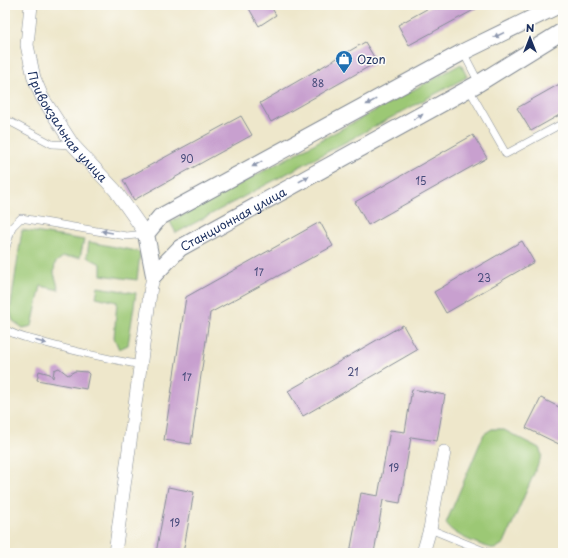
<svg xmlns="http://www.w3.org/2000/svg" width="568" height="558" font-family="'Playpen Sans',sans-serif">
  <rect width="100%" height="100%" fill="#fdfcf7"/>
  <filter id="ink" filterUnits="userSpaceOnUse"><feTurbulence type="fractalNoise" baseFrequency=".025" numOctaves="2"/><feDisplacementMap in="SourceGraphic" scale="8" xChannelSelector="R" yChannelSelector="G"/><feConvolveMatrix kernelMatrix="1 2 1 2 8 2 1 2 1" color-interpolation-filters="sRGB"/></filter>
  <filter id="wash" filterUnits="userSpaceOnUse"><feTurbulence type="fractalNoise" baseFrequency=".012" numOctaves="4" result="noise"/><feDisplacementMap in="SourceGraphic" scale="16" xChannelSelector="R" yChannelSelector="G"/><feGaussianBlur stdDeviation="0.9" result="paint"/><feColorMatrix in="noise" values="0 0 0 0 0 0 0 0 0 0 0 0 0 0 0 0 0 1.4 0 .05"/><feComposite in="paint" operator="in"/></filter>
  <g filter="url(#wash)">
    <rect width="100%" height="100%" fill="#eee7cb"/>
    <g fill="#9cc875" stroke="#5c7c6a">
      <polygon points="461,64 467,77 176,233 170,222"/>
      <polygon points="22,230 84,240 80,257 63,257 55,263 54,273 59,290 41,286 32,326 23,328 13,321 10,311"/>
      <polygon points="89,242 137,251 140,254 137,280 101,275 101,264 87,257"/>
      <polygon points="98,287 136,293 128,345 119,349 114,338 117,302 96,297"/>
      <path d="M 492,429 L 502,429 L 539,448 L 542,455 L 504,543 L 495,549 C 482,546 451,535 446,523 L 484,434 Z"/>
    </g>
    <g id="blocks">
      <g fill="#c8a0cf">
        <polygon points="247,5 270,5 276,15 259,26"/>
        <polygon points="434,5 483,5 409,45 398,25"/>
        <polygon points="365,42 377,62 271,122 260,103"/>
        <polygon points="563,82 563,113 531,131 517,108"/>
        <polygon points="241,116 252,135 134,200 123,180"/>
        <polygon points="473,135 487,158 368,225 355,202"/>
        <polygon points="320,222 333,246 210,313 191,444 164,440 186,297"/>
        <polygon points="522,241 534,262 446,313 434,292"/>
        <polygon points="403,325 417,350 303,416 288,391"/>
        <polygon points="59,368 68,375 75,371 87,372 89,374 86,389 37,380 39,371 50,374 53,378 54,370"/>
        <polygon points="412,389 445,395 437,441 411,437 400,503 383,500 374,553 350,553 361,493 378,496 390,430 405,432"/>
        <polygon points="541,398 563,409 563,446 526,428"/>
        <polygon points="168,487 194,492 183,553 156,553"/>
      </g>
    </g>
  </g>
  <g filter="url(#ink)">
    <use href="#blocks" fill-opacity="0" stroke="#848b94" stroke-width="1"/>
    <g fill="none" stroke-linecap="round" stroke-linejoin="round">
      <defs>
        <g id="service">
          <polyline points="463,52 479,83"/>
          <polyline points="469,89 506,154 563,123"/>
          <polyline points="5,119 52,144 73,145"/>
          <polyline points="5,251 12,227 21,218 126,236 146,234"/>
          <path d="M 5,329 C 16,337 32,339 45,343 C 77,352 109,359 141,365"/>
          <polyline points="430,529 489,553"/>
          <polyline points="5,552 6,553"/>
        </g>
        <g id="minor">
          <path id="s1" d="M 31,5 L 27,45 L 34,78 L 42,97 L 73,145 L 115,190 L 146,234"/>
          <polyline points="115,553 151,286 154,275"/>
          <polyline points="423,553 430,529 444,452"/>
        </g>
        <g id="tertiary">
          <polyline points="154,275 146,234 160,217 463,52 559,5"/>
          <path id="s2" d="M 154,275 L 180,248 L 479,83 L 563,31"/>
        </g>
      </defs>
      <use href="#service" stroke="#848b94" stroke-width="8"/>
      <use href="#minor" stroke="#848b94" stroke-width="14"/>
      <use href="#tertiary" stroke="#848b94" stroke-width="18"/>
      <use href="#service" stroke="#fff" stroke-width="7"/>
      <use href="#minor" stroke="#fff" stroke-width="13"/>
      <use href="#tertiary" stroke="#fff" stroke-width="16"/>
    </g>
    <defs><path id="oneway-solid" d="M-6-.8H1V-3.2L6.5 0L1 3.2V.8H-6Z"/></defs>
    <g fill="#8d97ae">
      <use href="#oneway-solid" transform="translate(499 35) rotate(154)"/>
      <use href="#oneway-solid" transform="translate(371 102) rotate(151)"/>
      <use href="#oneway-solid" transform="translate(418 117) rotate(-29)"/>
      <use href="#oneway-solid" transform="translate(257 164) rotate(151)"/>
      <use href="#oneway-solid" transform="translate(304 179) rotate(-29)"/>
      <use href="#oneway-solid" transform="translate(107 232) rotate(-170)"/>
      <use href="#oneway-solid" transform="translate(41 342) rotate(15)"/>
    </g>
  </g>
  <defs>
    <symbol id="shop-pin" viewBox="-11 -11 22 30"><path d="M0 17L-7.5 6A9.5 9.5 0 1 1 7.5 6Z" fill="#1f6fb2" stroke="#fdfcf7"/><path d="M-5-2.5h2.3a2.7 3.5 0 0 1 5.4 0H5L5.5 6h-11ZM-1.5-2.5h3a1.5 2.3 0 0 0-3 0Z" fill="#fff"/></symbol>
  </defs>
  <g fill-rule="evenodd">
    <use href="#shop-pin" x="334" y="49" width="20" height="27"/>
  </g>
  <g text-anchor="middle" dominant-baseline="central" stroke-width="3" stroke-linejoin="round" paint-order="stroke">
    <g font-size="10" fill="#464b7a">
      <text x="318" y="82">88</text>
      <text x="187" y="158">90</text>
      <text x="421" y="180">15</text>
      <text x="259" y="271">17</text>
      <text x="484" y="277">23</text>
      <text x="353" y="371">21</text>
      <text x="187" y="376">17</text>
      <text x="394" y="467">19</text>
      <text x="175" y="522">19</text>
    </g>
    <g font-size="12" fill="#1b2f5e" stroke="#fdfcf7" text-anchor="start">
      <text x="357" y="59">Ozon</text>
    </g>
    <g font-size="12" fill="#1b2f5e" stroke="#fdfcf7">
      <text stroke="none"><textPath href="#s1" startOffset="133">Привокзальная улица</textPath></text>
      <text stroke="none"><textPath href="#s2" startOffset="98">Станционная улица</textPath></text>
    </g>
  </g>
  <rect width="568" height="558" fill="none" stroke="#fdfcf7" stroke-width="20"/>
  <g transform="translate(530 38)" stroke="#fdfcf7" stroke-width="3" paint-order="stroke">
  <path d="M0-3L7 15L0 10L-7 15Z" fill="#1b2f5e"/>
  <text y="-6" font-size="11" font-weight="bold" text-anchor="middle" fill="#1b2f5e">N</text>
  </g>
</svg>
